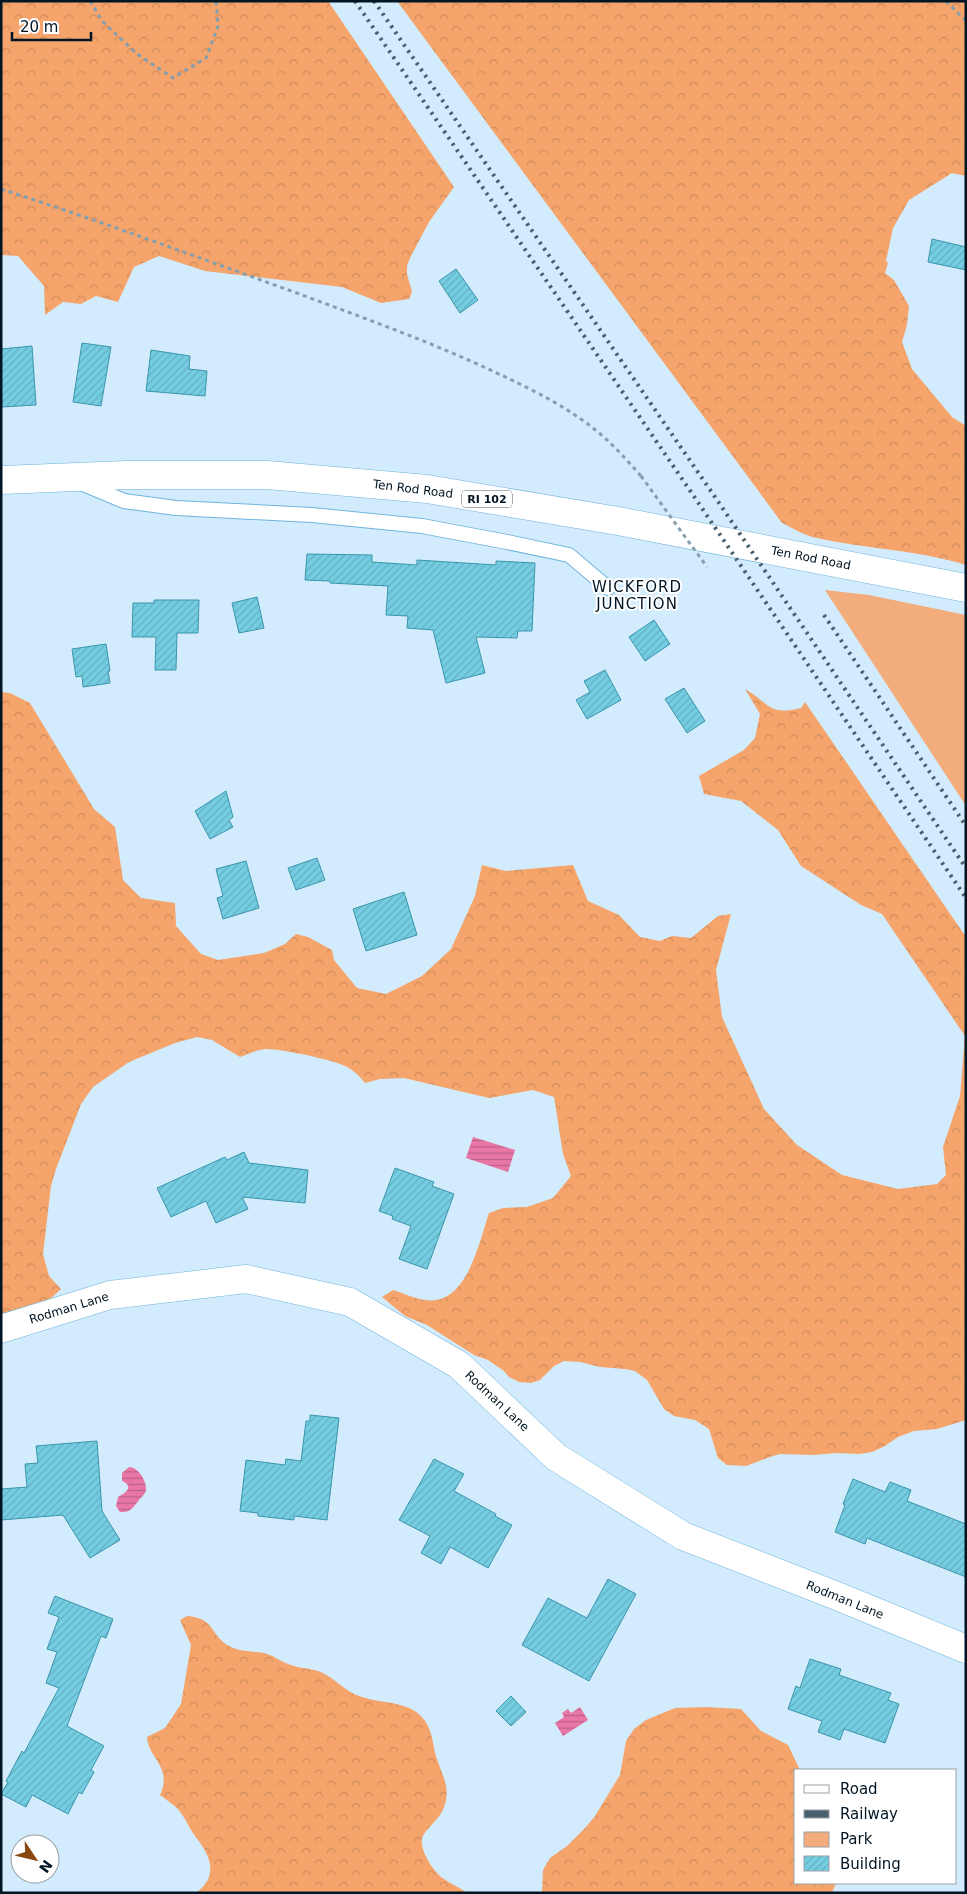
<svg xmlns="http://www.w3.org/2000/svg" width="967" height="1894" font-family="'DejaVu Sans',sans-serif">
  <defs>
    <pattern id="forest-crowns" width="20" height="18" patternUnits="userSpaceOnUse" patternTransform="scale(1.25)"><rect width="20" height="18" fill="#f5a46b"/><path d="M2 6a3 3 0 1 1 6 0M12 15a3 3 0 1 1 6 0" fill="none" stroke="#d08c5c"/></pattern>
    <pattern id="water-rules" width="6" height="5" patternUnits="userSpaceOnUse" patternTransform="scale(1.25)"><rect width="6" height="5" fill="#e977a6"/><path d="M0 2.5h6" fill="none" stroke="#ba6087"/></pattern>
    <pattern id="building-hatch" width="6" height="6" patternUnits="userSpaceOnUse" patternTransform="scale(1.25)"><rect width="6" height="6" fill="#75cde2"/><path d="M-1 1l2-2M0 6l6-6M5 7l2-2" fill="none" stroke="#63afc2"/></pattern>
  </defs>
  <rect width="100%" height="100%" fill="#d2ecfd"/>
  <polygon fill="#f3ac7b" points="825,590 869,595 966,615 966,806"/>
  <g fill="url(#forest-crowns)">
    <polygon points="1,1 328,1 454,187 429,222 410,258 407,266 407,274 412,292 409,299 381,303 342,287 205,271 159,256 134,267 118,302 96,296 81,304 63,302 45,315 44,286 18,256 1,255"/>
    <path d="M 397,1 L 966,1 L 966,176 L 952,173 L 909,200 L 893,228 L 886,261 L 888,263 L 885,273 L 894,280 L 909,306 L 907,325 L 902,342 L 912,369 L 952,417 L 966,426 L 966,565 C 918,550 866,549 817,538 C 805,536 793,528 782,523 Z"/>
    <path d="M 745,689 C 771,704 767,716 801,708 L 805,702 L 966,937 L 966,1420 L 937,1429 L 914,1431 L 898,1437 L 885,1446 L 872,1452 L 859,1454 L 837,1453 L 813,1455 L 780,1454 L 773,1456 L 746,1466 L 727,1465 L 718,1458 L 709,1429 L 695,1420 L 674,1416 L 664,1409 L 647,1380 L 635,1371 L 625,1369 L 600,1367 L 580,1362 L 564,1361 L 554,1366 L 540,1380 L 531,1383 L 519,1382 L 509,1377 L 504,1371 L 488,1360 L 474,1355 L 427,1325 L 405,1316 L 382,1297 L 393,1290 C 403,1293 415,1299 426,1300 C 467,1306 479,1242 489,1213 L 503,1208 L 527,1207 L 553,1198 L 571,1176 L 563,1154 L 554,1097 L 533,1090 L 489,1098 L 404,1078 L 380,1079 L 365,1083 C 360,1076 353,1070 345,1066 C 335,1060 277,1048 265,1049 C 256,1050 248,1054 240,1057 L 212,1040 L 197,1037 L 175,1043 L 129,1062 L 93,1087 L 81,1104 L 56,1169 L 51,1186 L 43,1254 L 49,1276 L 61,1289 L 48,1301 L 1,1317 L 1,692 L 10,693 L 30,703 L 94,809 L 115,827 L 123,880 L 141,898 L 175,903 L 176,926 L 201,954 L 218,960 L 264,953 L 285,944 L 296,934 L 308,937 L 332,950 L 334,960 L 357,988 L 386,994 L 422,976 L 451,949 L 475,896 L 482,865 L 506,871 L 573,865 L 588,901 L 619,915 L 640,937 L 660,941 L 672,936 L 691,938 L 718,916 L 731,914 L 716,970 L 722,1017 L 764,1109 L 797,1145 L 842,1175 L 898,1189 L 937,1184 L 946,1175 L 943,1147 L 960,1096 L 965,1036 L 882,914 L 861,905 L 801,866 L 778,830 L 741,801 L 704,794 L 699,776 L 744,750 L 755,738 L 760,714 Z"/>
    <path d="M 187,1616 C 216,1618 210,1637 231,1647 C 241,1652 253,1651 264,1653 C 273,1655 280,1661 288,1664 C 297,1668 308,1668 318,1671 C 333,1676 344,1691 359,1696 C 382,1705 413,1699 427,1724 C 432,1734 433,1742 435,1753 C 440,1772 452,1786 444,1807 C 441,1817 430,1825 424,1834 C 416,1846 432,1869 441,1877 C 449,1883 459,1887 467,1893 L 196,1893 C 220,1875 210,1855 195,1836 C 189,1828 185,1817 178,1809 C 173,1804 166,1800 160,1795 C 173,1767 148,1758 147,1737 L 165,1728 L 181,1704 L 191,1645 L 180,1620 Z"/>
    <polygon points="706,1707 741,1709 761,1731 788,1745 800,1770 796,1770 796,1883 836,1883 832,1893 542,1893 543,1870 550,1858 567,1846 586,1827 595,1816 620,1775 626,1741 634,1729 646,1720 675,1708"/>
  </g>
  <g fill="url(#water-rules)">
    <polygon points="473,1137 515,1150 508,1172 466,1158"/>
    <path d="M 129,1467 C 138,1467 147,1481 146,1490 C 145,1495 141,1497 139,1500 C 133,1507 131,1513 120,1512 L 116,1506 L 118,1497 C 125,1493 135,1487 122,1481 L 122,1473 Z"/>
    <polygon points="580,1707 588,1720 563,1736 555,1723 564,1717 562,1713 568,1709 571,1713"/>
  </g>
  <g fill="url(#building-hatch)" stroke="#3a95aa">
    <polygon points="932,239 966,247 966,270 928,262"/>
    <polygon points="456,269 478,300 460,313 439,281"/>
    <polygon points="82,343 111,347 101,406 73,402"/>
    <polygon points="32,346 36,405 1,407 1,349"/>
    <polygon points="151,350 190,356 189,369 207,371 205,396 146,391"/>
    <polygon points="307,554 372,555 372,562 417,565 417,560 496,565 496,561 535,563 532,631 518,631 517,638 476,637 485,673 446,683 433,630 407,628 408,616 386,615 388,586 330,583 330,581 305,580"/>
    <polygon points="257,597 264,628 239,633 232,603"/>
    <polygon points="154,600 199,600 198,633 177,633 176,670 155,670 156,637 132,637 133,603 154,603"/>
    <polygon points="654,620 670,644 645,661 629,637"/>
    <polygon points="106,644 110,671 108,671 110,683 83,687 82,676 76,677 72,649"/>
    <polygon points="605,670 621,700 587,719 576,700 590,692 584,681"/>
    <polygon points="684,688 705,721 687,733 665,699"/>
    <polygon points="226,791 233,817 229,820 233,827 210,839 195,811"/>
    <polygon points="317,858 325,880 296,890 288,868"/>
    <polygon points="246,861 259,908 223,919 217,898 223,896 216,869"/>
    <polygon points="404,892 417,935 366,951 353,909"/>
    <polygon points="244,1152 249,1163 308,1170 305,1203 242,1197 248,1209 216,1223 206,1201 171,1217 157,1188 225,1157 227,1160"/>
    <polygon points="395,1168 434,1182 432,1186 454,1194 427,1269 399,1259 411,1226 392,1219 393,1216 379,1211"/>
    <polygon points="310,1415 339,1418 327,1520 294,1516 294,1520 258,1516 258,1513 240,1511 246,1460 285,1465 286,1459 301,1461 306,1421 310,1421"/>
    <polygon points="97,1441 102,1511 120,1540 90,1558 63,1515 1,1520 1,1489 27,1487 25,1464 38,1463 36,1446"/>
    <polygon points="434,1459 464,1474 454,1491 496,1514 495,1516 512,1525 488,1568 450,1547 441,1564 421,1553 430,1536 399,1520"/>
    <polygon points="853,1479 885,1492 890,1482 911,1490 907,1501 966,1524 966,1577 867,1538 865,1544 835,1532 845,1505 843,1504"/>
    <polygon points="608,1579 636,1594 589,1681 522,1645 548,1598 587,1618"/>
    <polygon points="55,1596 113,1619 106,1638 101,1636 67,1726 104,1746 91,1770 94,1772 82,1794 79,1792 68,1814 32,1795 26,1807 1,1794 8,1782 6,1781 22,1751 24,1753 59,1688 46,1683 57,1652 47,1649 59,1617 48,1613"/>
    <polygon points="810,1659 841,1669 839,1675 891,1693 888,1700 899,1704 885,1743 844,1729 840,1740 818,1732 822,1721 788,1709 796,1686 800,1688"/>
    <polygon points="511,1696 526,1712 511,1726 496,1711"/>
  </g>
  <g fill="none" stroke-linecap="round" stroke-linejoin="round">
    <defs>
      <polyline id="service" points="81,483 124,501 176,508 312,515 422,526 507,542 569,555 608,588"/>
      <polyline id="minor" points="1,1329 110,1295 246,1279 350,1302 459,1365 556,1457 683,1536 837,1596 966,1649"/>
      <polyline id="primary" points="1,480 127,475 267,475 427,489 618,521 966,588"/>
    </defs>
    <use href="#service" stroke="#70b4dc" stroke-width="16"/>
    <use href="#minor" stroke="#70b4dc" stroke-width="29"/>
    <use href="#primary" stroke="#70b4dc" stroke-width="29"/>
    <g stroke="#869eae" stroke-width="3" stroke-dasharray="4 4" stroke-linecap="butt">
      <polyline points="90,1 103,22 137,54 173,78 206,58 218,26 216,1"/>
      <polyline points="946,1 966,21"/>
      <path d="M 1,189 C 100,221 197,257 294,292 C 364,318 434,343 501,375 C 533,390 565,406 593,428 C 611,442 626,459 641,476"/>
    </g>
    <use href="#service" stroke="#fff" stroke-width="14"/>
    <use href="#minor" stroke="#fff" stroke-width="28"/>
    <use href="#primary" stroke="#fff" stroke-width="28"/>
    <g stroke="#495f6e" stroke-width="4" stroke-dasharray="2.5 5" stroke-linecap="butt">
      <polyline points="355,1 691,492 966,898"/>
      <polyline points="374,1 715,497 966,868"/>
      <polyline points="824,615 966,826"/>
    </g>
    <polyline stroke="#869eae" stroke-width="3" stroke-dasharray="4 4" stroke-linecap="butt" points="641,476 707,567"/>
  </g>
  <g text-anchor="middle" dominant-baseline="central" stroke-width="4" stroke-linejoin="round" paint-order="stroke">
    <rect fill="#fff" stroke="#4c5b65" stroke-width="1" x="462" y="490.5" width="50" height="17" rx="4"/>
    <g font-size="11" font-weight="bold" fill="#001523">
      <text x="487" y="499">RI 102</text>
    </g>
    <g font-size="12" fill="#001523" stroke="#fff">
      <text transform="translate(413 489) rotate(7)">Ten Rod Road</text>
      <text transform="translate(811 558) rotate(11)">Ten Rod Road</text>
      <text transform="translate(69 1308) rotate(-17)">Rodman Lane</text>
      <text transform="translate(497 1401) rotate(43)">Rodman Lane</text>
      <text transform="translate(845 1600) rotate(22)">Rodman Lane</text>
    </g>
    <g font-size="15" letter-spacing="1" fill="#001523" stroke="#fff">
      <text x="637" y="587">WICKFORD<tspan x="637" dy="17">JUNCTION</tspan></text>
    </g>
  </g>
  <rect width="967" height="1894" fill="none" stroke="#001523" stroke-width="5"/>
  <rect x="794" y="1769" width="162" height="115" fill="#ffffff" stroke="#99a1a7"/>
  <rect x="804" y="1785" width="25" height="8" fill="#ffffff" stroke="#99a1a7"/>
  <text x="840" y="1794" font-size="15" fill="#001523">Road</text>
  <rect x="804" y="1810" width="25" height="8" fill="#495f6e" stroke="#99a1a7"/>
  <text x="840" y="1819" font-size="15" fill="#001523">Railway</text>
  <rect x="804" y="1832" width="25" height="15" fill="#f3ac7b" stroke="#99a1a7"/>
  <text x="840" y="1844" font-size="15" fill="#001523">Park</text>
  <rect x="804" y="1856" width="25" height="15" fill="url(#building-hatch)" stroke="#99a1a7"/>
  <text x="840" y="1869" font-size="15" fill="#001523">Building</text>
  <g transform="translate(35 1859) rotate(125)"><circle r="24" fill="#ffffff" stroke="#99a1a7"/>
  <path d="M0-4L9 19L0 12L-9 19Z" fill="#87470e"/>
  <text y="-8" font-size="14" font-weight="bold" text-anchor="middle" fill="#001523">N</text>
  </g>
  <path d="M12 32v8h79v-8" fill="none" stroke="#001523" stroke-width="2.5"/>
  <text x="20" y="32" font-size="15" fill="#001523" stroke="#ffffff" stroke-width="4" paint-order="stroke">20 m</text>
</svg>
